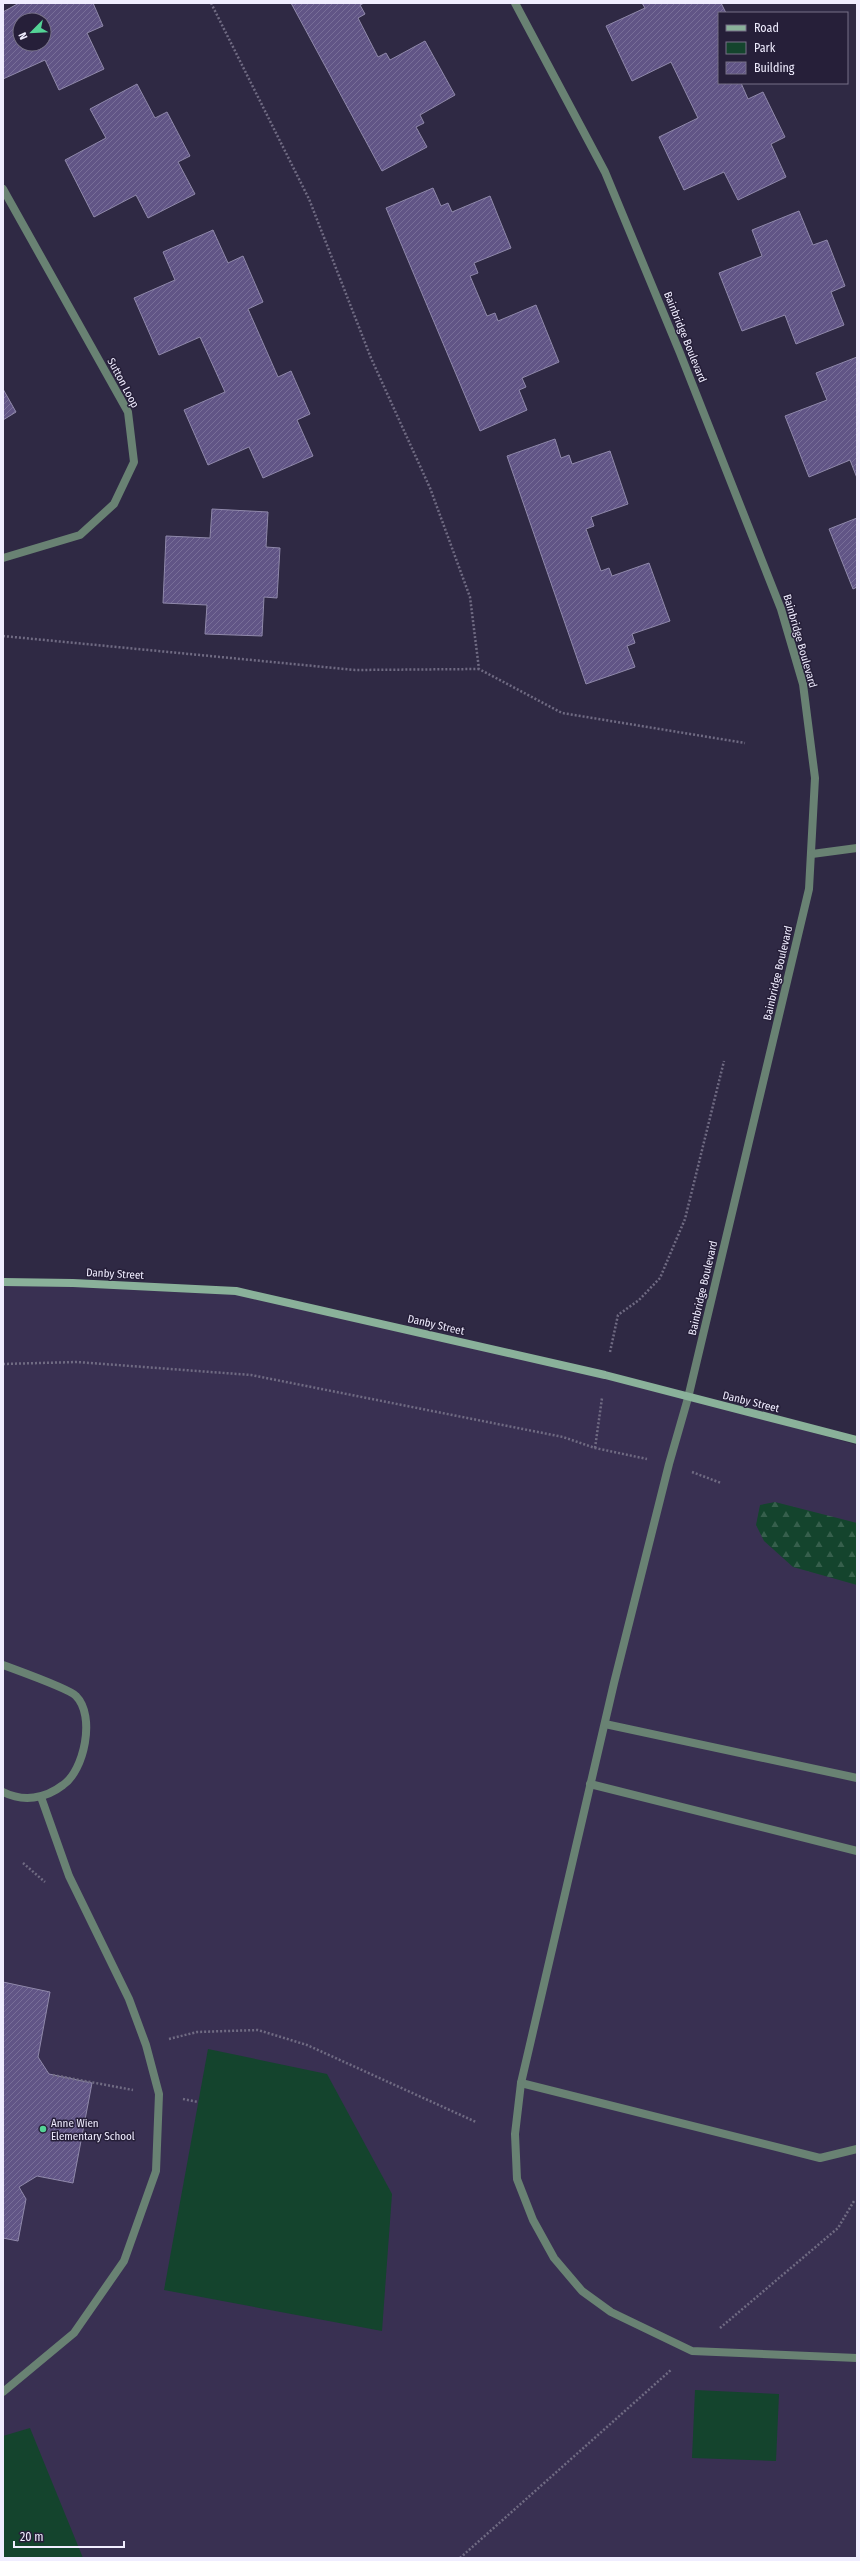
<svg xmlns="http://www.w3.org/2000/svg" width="860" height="2561" font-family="'Fira Sans Condensed',sans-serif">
  <defs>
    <pattern id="forest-firs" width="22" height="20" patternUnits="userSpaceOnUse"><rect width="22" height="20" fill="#14442d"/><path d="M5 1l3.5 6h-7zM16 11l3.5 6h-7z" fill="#365f4c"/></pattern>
    <pattern id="building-hatch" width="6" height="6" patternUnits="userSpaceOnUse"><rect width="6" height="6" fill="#615586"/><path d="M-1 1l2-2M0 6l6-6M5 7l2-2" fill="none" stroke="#786e98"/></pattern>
  </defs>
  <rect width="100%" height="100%" fill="#2f2944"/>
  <polygon fill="#393052" points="3,1282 236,1291 688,1398 857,1445 857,2558 3,2558"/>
  <g fill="#14442d">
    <polygon points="208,2049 327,2074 392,2194 382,2331 164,2290"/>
    <polygon points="695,2390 779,2394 776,2461 692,2458"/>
    <polygon points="30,2428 83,2558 3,2558 3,2436"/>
  </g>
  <polygon fill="url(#forest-firs)" points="775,1502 857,1523 857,1585 793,1567 764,1541 756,1525 760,1505"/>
  <g fill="url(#building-hatch)" stroke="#9089ab" fill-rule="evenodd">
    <path d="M 19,3 L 93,3 L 103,26 L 87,33 L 104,69 L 59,90 L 45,60 L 3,79 L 3,12 ZM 20,20 L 44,20 L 44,44 L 20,44 Z"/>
    <polygon points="291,3 364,3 360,5 365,14 358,18 378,57 386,53 390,60 425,41 455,95 420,115 424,123 416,127 427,147 382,171"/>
    <polygon points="642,3 721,3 726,13 719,13 719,83 741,83 748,99 763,92 785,137 771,144 786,177 738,200 724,172 684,190 659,137 698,118 671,62 632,81 606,26 645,8"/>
    <polygon points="137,84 155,118 167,112 190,156 178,162 195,194 148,218 136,195 94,217 65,160 106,138 90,109"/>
    <polygon points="433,188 441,206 448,203 452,212 490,196 511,248 474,263 478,273 470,276 487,316 495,313 498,321 536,305 559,362 522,378 526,387 519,390 527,410 480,431 386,208"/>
    <polygon points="799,211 813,245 827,240 845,286 831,292 844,325 796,344 785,315 742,331 719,273 762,256 752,230"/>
    <polygon points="213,230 228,263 243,256 263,302 248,309 278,377 291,371 310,414 297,420 313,456 263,478 249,447 208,465 184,410 225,392 200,337 159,355 134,298 175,280 163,252"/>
    <polygon points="857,357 857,478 850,460 809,477 785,416 827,400 816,373"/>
    <polygon points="3,389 16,412 3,420"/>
    <polygon points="555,439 561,458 569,455 572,464 610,451 628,504 591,517 594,526 586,529 601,571 609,568 612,576 649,563 670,621 632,634 635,643 627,646 635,667 586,684 507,456"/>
    <polygon points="212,509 268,512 266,547 280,548 277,598 264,597 262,636 205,634 207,605 163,603 166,536 210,538"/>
    <polygon points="857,518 857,587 853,589 829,529"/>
    <polygon points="3,1982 50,1992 38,2057 49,2074 92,2083 73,2183 37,2176 19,2187 26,2199 18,2241 3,2238"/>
  </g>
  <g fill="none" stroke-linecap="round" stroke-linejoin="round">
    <g stroke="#706b83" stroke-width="2.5" stroke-dasharray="2 2" stroke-linecap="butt">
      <polyline points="211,3 309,199 371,358 430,488 470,597 479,669 562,713 745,743"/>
      <polyline points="3,636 355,670 479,669"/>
      <polyline points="610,1352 618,1315 639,1300 660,1278 685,1219 724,1061"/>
      <polyline points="3,1364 77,1362 251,1375 563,1437 595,1448 647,1459"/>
      <polyline points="595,1448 602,1398"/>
      <polyline points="692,1472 721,1483"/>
      <polyline points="23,1863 45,1882"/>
      <polyline points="169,2039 197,2032 258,2030 307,2045 476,2122"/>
      <polyline points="53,2075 133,2090"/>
      <polyline points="183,2099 198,2102"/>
      <polyline points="720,2328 838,2228 854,2201"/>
      <polyline points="460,2558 672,2369"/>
    </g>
    <g stroke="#698273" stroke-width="8">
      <polyline points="688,1398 669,1464 614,1683 521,2083 820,2158 857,2149"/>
      <path d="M 3,1665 C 16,1670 70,1689 76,1696 C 96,1716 84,1771 63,1785 C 45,1799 23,1802 3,1792"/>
      <polyline points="605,1724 857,1778"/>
      <polyline points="590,1784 857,1851"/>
      <polyline points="521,2083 515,2134 517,2179 533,2220 554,2258 582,2291 611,2312 692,2351 857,2358"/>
      <polyline points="3,2392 74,2333 124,2261 156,2171 159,2094 146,2045 129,1999 69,1876 41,1797"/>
    </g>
    <g stroke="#698273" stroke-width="8">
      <polyline points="515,3 605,172 680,353 781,609 803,684 815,778 809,889 688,1398"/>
      <polyline points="3,189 128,412 134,462 114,504 80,535 3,558"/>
      <polyline points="812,854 857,848"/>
    </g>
    <polyline stroke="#8ab19a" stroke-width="8" points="3,1282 73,1283 236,1291 605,1375 857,1440"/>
  </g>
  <circle fill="#54d396" stroke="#261f39" stroke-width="1.5" cx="43" cy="2129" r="4"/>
  <g text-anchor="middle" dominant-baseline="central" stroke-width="3" stroke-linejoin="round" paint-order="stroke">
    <g font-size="11" fill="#f0edff" stroke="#261f39">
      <text transform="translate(685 337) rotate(68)">Bainbridge Boulevard</text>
      <text transform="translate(123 383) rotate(62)">Sutton Loop</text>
      <text transform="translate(800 641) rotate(74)">Bainbridge Boulevard</text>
      <text transform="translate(778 973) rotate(-77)">Bainbridge Boulevard</text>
      <text transform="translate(115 1274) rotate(3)">Danby Street</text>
      <text transform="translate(703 1288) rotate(-77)">Bainbridge Boulevard</text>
      <text transform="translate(436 1325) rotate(13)">Danby Street</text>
      <text transform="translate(751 1402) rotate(14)">Danby Street</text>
    </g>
    <g font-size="11" fill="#f0edff" stroke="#261f39" text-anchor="start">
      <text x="51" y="2123">Anne Wien<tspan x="51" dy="13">Elementary School</tspan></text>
    </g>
  </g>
  <rect width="860" height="2561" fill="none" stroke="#f0edff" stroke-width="8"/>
  <rect x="718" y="12" width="130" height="72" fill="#261f39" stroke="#777188"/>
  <rect x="726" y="25" width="20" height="6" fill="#8ab19a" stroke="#777188"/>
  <text x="754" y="32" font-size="12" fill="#f0edff">Road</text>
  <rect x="726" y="42" width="20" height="12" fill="#14442d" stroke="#777188"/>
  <text x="754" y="52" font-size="12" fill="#f0edff">Park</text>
  <rect x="726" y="62" width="20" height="12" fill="url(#building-hatch)" stroke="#777188"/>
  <text x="754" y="72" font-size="12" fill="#f0edff">Building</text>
  <g transform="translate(32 32) rotate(246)"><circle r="19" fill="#261f39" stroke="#777188"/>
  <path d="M0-3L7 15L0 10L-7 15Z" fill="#54d396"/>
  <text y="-6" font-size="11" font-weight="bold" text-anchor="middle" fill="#f0edff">N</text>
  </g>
  <path d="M14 2541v6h110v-6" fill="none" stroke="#f0edff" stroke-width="2"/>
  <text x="20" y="2541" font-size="12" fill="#f0edff" stroke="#261f39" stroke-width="3" paint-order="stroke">20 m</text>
</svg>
